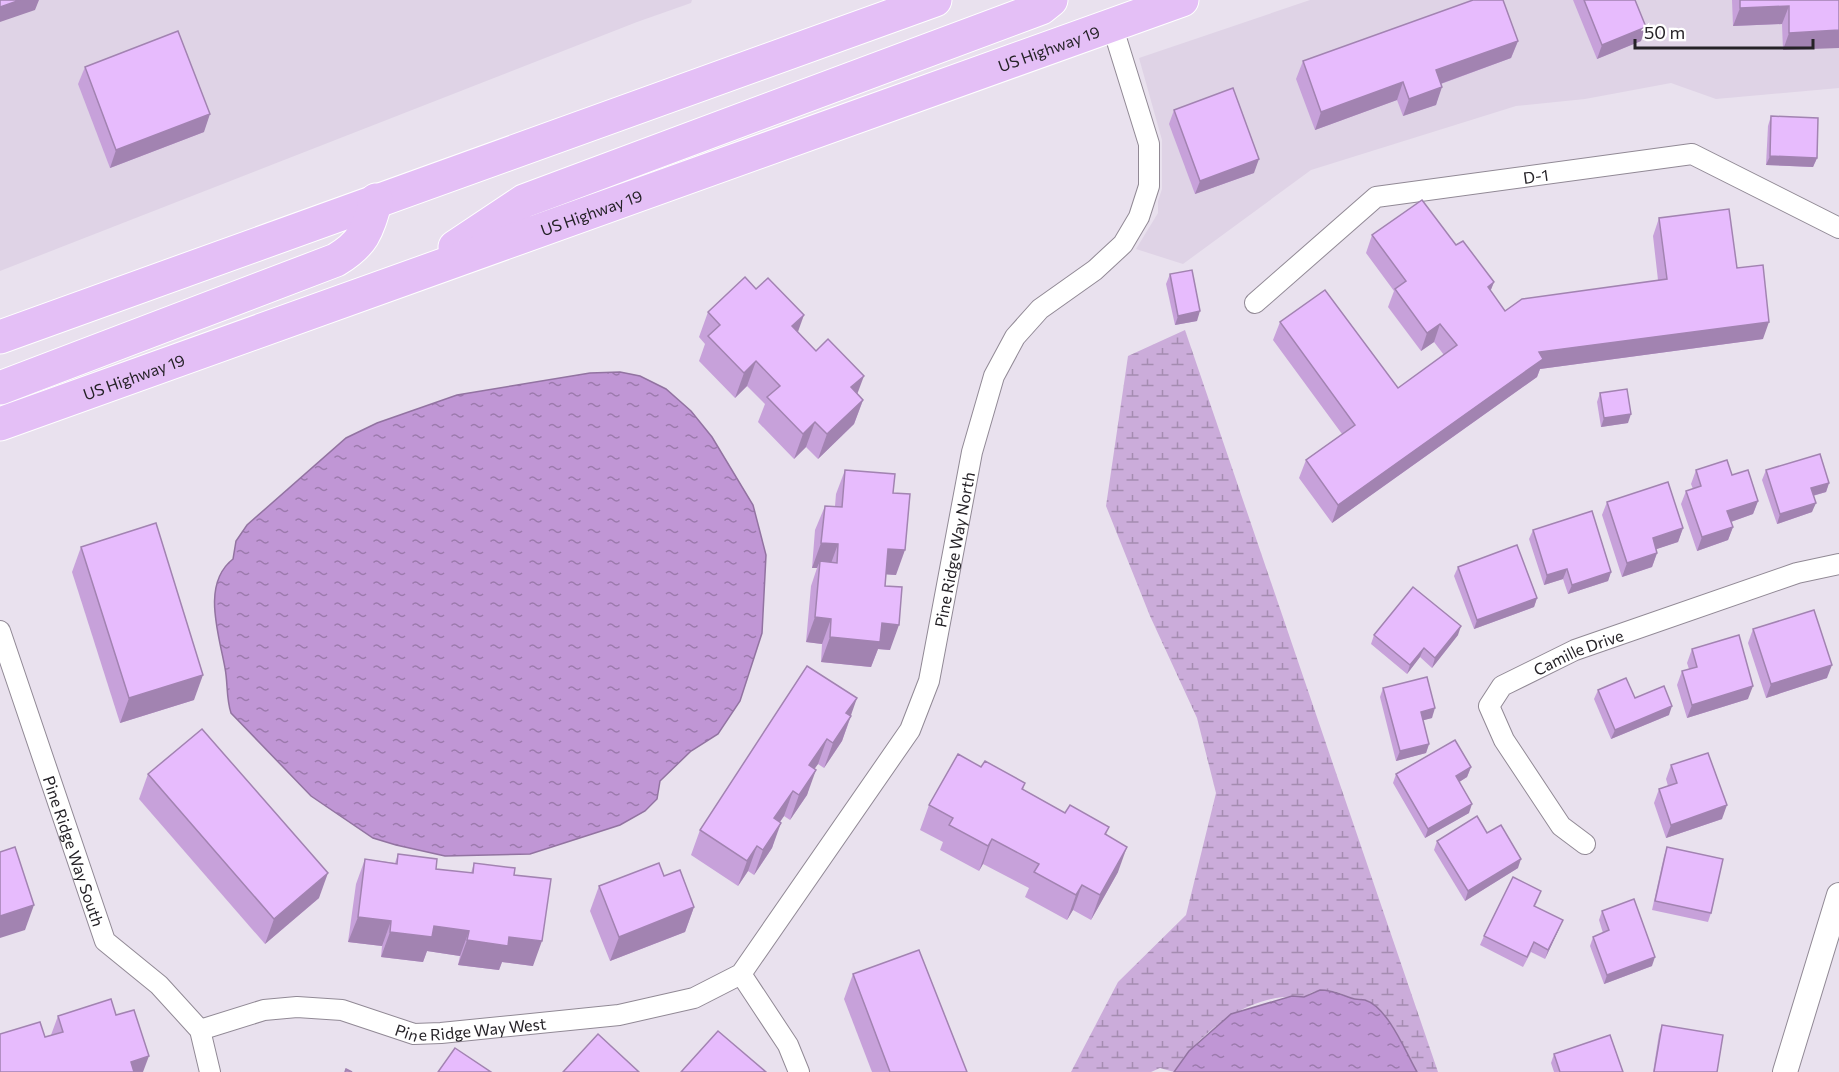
<svg xmlns="http://www.w3.org/2000/svg" width="1839" height="1072" font-family="Commissioner,sans-serif">
  <defs>
    <pattern id="wetland-marsh" width="20" height="14" patternUnits="userSpaceOnUse" patternTransform="scale(1.5)"><rect width="20" height="14" fill="#cbacda"/><path d="M1 5h8M5 5V1M11 12h8M15 12V8" fill="none" stroke="#a58cb1"/></pattern>
    <pattern id="water-ripples" width="26" height="14" patternUnits="userSpaceOnUse" patternTransform="scale(1.5)"><rect width="26" height="14" fill="#c096d5"/><path d="M2 4q2-2 4 0t4 0M15 11q2-2 4 0t4 0" fill="none" stroke="#9c7aad"/></pattern>
  </defs>
  <rect width="100%" height="100%" fill="#e9e1ee"/>
  <g fill="#dfd3e6">
    <polygon points="0,0 692,0 691,3 637,22 0,271"/>
    <polygon points="1310,0 1839,0 1839,88 1716,99 1671,83 1585,99 1516,106 1311,170 1183,264 1136,249 1158,213 1158,201 1162,189 1162,140 1139,58"/>
  </g>
  <path fill="url(#wetland-marsh)" d="M 1185,330 L 1438,1072 L 1417,1072 C 1405,1052 1389,1008 1366,1000 C 1360,998 1354,1000 1348,997 C 1335,989 1317,987 1304,997 C 1253,991 1200,1030 1174,1072 L 1160,1068 L 1151,1072 L 1071,1072 L 1118,982 L 1186,915 L 1216,793 L 1197,718 L 1150,616 L 1106,506 L 1128,356 Z"/>
  <g fill="url(#water-ripples)" stroke="#9273a1" stroke-width="1.5">
    <path d="M 620,372 L 640,376 L 666,389 L 691,411 L 712,437 L 753,505 L 766,555 L 762,633 L 740,701 L 718,734 L 691,751 L 660,781 L 657,799 L 645,811 L 620,825 L 530,854 L 445,856 L 396,845 L 373,838 L 311,796 L 231,713 C 226,698 228,683 225,668 C 219,634 201,584 233,559 L 236,541 L 247,525 L 346,438 L 377,423 L 457,395 L 590,373 Z"/>
    <path d="M 1320,990 C 1333,990 1339,994 1351,998 C 1356,1000 1361,999 1365,1000 C 1388,1007 1406,1053 1417,1072 L 1174,1072 L 1189,1051 L 1231,1014 L 1292,996 L 1304,997 Z"/>
  </g>
  <g fill="none" stroke-linecap="round" stroke-linejoin="round">
    <defs>
      <g id="minor">
        <path id="s1" d="M 1255,303 L 1376,197 L 1692,154 L 1839,228"/>
        <path id="s2" d="M 0,631 L 105,941 L 159,985 L 200,1030 L 210,1072"/>
        <path id="s3" d="M 1585,844 L 1561,826 L 1504,740 L 1489,706 L 1502,686 L 1575,650 L 1797,573 L 1839,564"/>
        <polyline points="741,974 788,1045 799,1072"/>
        <path id="s4" d="M 200,1030 L 264,1010 L 297,1007 L 342,1010 L 414,1034 L 441,1033 L 619,1015 L 694,998 L 741,974 L 910,730 L 929,681 L 972,452 L 994,376 L 1015,337 L 1040,309 L 1095,270 L 1123,244 L 1139,217 L 1149,186 L 1149,144 L 1112,25"/>
      </g>
      <polyline id="tertiary" points="1785,1072 1839,895"/>
      <g id="trunk">
        <polyline points="455,247 524,201 1041,8 1051,0"/>
        <polyline points="0,337 935,0"/>
        <path d="M 0,388 L 336,260 C 364,243 367,231 376,200"/>
        <path id="s5" d="M 0,424 L 1182,0"/>
      </g>
    </defs>
    <use href="#minor" stroke="#918995" stroke-width="22"/>
    <use href="#tertiary" stroke="#918995" stroke-width="26"/>
    <use href="#trunk" stroke="#fff" stroke-width="35"/>
    <use href="#minor" stroke="#fff" stroke-width="20"/>
    <use href="#tertiary" stroke="#fff" stroke-width="24"/>
    <use href="#trunk" stroke="#e4bff6" stroke-width="33"/>
  </g>
  <g fill="#c7a1da">
    <polygon points="1573,0 1635,0 1641,41 1597,59"/>
    <polygon points="1732,0 1839,0 1783,50 1782,24 1733,26"/>
    <polygon points="1518,41 1511,58 1441,84 1436,105 1403,116 1397,100 1315,130 1296,79 1303,61"/>
    <polygon points="85,67 204,132 110,168 78,84"/>
    <polygon points="1174,110 1254,173 1195,194 1169,124"/>
    <polygon points="1771,116 1817,158 1813,167 1766,165 1768,126"/>
    <polygon points="1659,218 1737,268 1763,339 1540,369 1537,377 1332,523 1299,478 1306,460 1342,434 1273,340 1280,322 1398,388 1444,355 1434,342 1421,351 1388,307 1394,291 1366,253 1372,235 1456,245 1494,282 1490,291 1505,311 1658,280 1653,236"/>
    <polygon points="1170,274 1197,321 1175,325 1166,284"/>
    <polygon points="708,312 798,332 863,400 854,424 818,459 806,447 794,459 758,422 765,404 747,386 735,398 699,361 705,344 699,337"/>
    <polygon points="1600,393 1628,423 1601,427 1597,402"/>
    <polygon points="845,470 893,493 896,575 886,574 885,586 890,650 878,649 871,667 821,662 822,644 806,642 811,586 817,568 812,568 815,530 825,506 835,506 836,494"/>
    <polygon points="1696,470 1732,475 1758,501 1753,514 1731,522 1733,527 1728,540 1697,551 1681,504 1686,491 1693,489 1691,484"/>
    <polygon points="1766,470 1829,483 1826,492 1813,496 1812,512 1777,524 1762,480"/>
    <polygon points="1607,502 1683,528 1678,542 1656,549 1657,553 1652,567 1622,577 1602,515"/>
    <polygon points="1533,530 1611,572 1608,581 1568,594 1563,579 1544,585 1529,539"/>
    <polygon points="81,547 194,700 120,723 72,572"/>
    <polygon points="1458,567 1537,598 1534,607 1474,629 1454,576"/>
    <polygon points="1753,629 1827,678 1766,698 1748,643"/>
    <polygon points="1374,635 1458,635 1432,668 1420,657 1407,674 1371,644"/>
    <polygon points="1692,649 1748,699 1687,718 1677,685 1682,671 1689,669 1687,663"/>
    <polygon points="1383,688 1432,718 1423,720 1429,744 1426,753 1396,761 1380,697"/>
    <polygon points="1598,690 1635,698 1669,715 1611,739 1594,699"/>
    <polygon points="850,716 851,716 842,741 824,768 818,764 814,769 807,795 790,820 784,816 780,822 772,848 754,875 748,871 738,886 691,855 700,830"/>
    <polygon points="1671,765 1722,819 1666,838 1654,803 1659,789 1668,786 1666,779"/>
    <polygon points="981,767 1025,783 1023,790 1065,813 1109,827 1106,835 1118,872 1091,920 1073,910 1067,920 1025,897 1029,888 983,864 979,871 940,850 943,842 920,830 929,805"/>
    <polygon points="1471,767 1467,777 1459,782 1469,813 1425,838 1393,783 1396,774"/>
    <polygon points="148,774 319,898 265,944 139,799"/>
    <polygon points="1487,833 1518,868 1465,901 1434,850 1437,841"/>
    <polygon points="1667,847 1711,913 1708,922 1652,910 1664,856"/>
    <polygon points="398,854 436,869 471,873 474,863 514,875 533,966 502,962 499,970 458,965 460,956 427,951 423,962 381,957 382,946 348,942 356,884 365,859 395,863"/>
    <polygon points="599,886 694,907 685,932 610,961 590,911"/>
    <polygon points="1538,900 1535,906 1559,929 1545,959 1531,952 1523,967 1480,945 1484,936"/>
    <polygon points="1602,911 1652,966 1604,984 1590,946 1593,937 1603,933 1599,920"/>
    <polygon points="853,974 967,1072 872,1072 844,999"/>
    <polygon points="116,1015 0,1072 45,1037 51,1035 58,1016"/>
    <polygon points="1662,1025 1717,1072 1653,1072 1659,1034"/>
    <polygon points="1554,1054 1623,1072 1554,1072 1551,1063"/>
  </g>
  <g fill="#a283b1">
    <polygon points="20,0 39,0 35,10 0,22 0,7"/>
    <polygon points="1789,6 1782,24 1733,26 1740,8"/>
    <polygon points="1646,27 1641,41 1597,59 1602,45"/>
    <polygon points="1839,30 1839,48 1783,50 1789,33"/>
    <polygon points="1518,41 1511,58 1429,88 1436,70"/>
    <polygon points="1403,82 1397,100 1315,130 1321,112"/>
    <polygon points="1442,87 1436,105 1403,116 1409,99"/>
    <polygon points="210,114 204,132 110,168 116,150"/>
    <polygon points="1770,156 1817,158 1813,167 1766,165"/>
    <polygon points="1259,159 1254,173 1195,194 1200,181"/>
    <polygon points="1494,282 1487,300 1488,287"/>
    <polygon points="1200,311 1197,321 1175,325 1178,316"/>
    <polygon points="804,315 795,340 792,326"/>
    <polygon points="1769,322 1763,339 1540,369 1537,377 1332,523 1338,505 1539,352"/>
    <polygon points="1440,324 1434,342 1421,351 1427,333"/>
    <polygon points="756,361 747,386 735,398 744,373"/>
    <polygon points="864,376 855,400 851,387"/>
    <polygon points="863,400 854,424 818,459 827,434"/>
    <polygon points="1631,414 1628,423 1601,427 1604,418"/>
    <polygon points="815,422 806,447 794,459 803,434"/>
    <polygon points="1829,483 1826,492 1808,497 1811,488"/>
    <polygon points="1758,501 1753,514 1722,525 1727,511"/>
    <polygon points="1816,503 1812,512 1777,524 1780,514"/>
    <polygon points="1733,527 1728,540 1697,551 1702,537"/>
    <polygon points="1683,528 1678,542 1648,552 1653,538"/>
    <polygon points="821,543 838,544 829,569 820,561 817,568 812,568"/>
    <polygon points="888,549 905,550 896,575 879,574"/>
    <polygon points="1657,553 1652,567 1622,577 1627,563"/>
    <polygon points="1567,569 1563,579 1544,585 1547,575"/>
    <polygon points="1611,572 1608,581 1568,594 1572,585"/>
    <polygon points="1537,598 1534,607 1474,629 1477,620"/>
    <polygon points="815,617 831,619 822,644 806,642"/>
    <polygon points="882,623 899,625 890,650 878,649 871,667 821,662 830,637"/>
    <polygon points="1461,626 1458,635 1432,668 1435,658"/>
    <polygon points="1424,648 1420,657 1407,674 1410,665"/>
    <polygon points="1832,665 1827,678 1766,698 1771,684"/>
    <polygon points="203,675 194,700 120,723 129,698"/>
    <polygon points="1753,686 1748,699 1687,718 1692,705"/>
    <polygon points="857,698 842,741 824,768 833,743 846,713"/>
    <polygon points="1672,706 1669,715 1611,739 1615,730"/>
    <polygon points="1435,708 1432,718 1417,722 1421,712"/>
    <polygon points="827,739 818,764 800,789 809,765"/>
    <polygon points="1429,744 1426,753 1396,761 1400,751"/>
    <polygon points="1471,767 1467,777 1453,786 1456,776"/>
    <polygon points="816,770 807,795 790,820 799,795"/>
    <polygon points="793,791 784,816 765,843 774,818"/>
    <polygon points="1472,804 1469,813 1425,838 1428,829"/>
    <polygon points="1727,805 1722,819 1666,838 1671,825"/>
    <polygon points="781,823 772,848 754,875 763,850"/>
    <polygon points="992,839 983,864 979,871 988,846"/>
    <polygon points="757,846 748,871 738,886 747,861"/>
    <polygon points="1127,847 1118,872 1091,920 1100,895"/>
    <polygon points="1521,859 1518,868 1465,901 1468,891"/>
    <polygon points="328,873 319,898 265,944 274,919"/>
    <polygon points="1082,885 1073,910 1067,920 1076,895"/>
    <polygon points="34,905 25,930 0,938 0,916"/>
    <polygon points="694,907 685,932 610,961 619,937"/>
    <polygon points="358,917 391,921 382,946 348,942"/>
    <polygon points="1563,920 1559,929 1545,959 1548,950"/>
    <polygon points="434,926 469,931 460,956 427,951 423,962 381,957 390,932"/>
    <polygon points="509,937 542,941 533,966 502,962 499,970 458,965 467,940"/>
    <polygon points="1655,957 1652,966 1604,984 1607,975"/>
    <polygon points="149,1056 143,1072 127,1072 131,1062"/>
  </g>
  <g fill="#e7bbfd" stroke="#a283b1" stroke-width="1.5">
    <polygon points="0,0 20,0 0,7"/>
    <polygon points="1473,0 1503,0 1518,41 1436,70 1442,87 1409,99 1403,82 1321,112 1303,61"/>
    <polygon points="1584,0 1635,0 1646,27 1602,45"/>
    <polygon points="1740,0 1839,0 1839,30 1789,33 1789,6 1740,8"/>
    <polygon points="178,31 210,114 116,150 85,67"/>
    <polygon points="1233,88 1259,159 1200,181 1174,110"/>
    <polygon points="1771,116 1818,118 1817,158 1770,156"/>
    <polygon points="1422,200 1456,245 1463,241 1494,282 1488,287 1505,311 1522,299 1667,279 1659,218 1729,209 1737,268 1763,265 1769,322 1539,352 1543,359 1338,505 1306,460 1355,425 1280,322 1325,290 1398,388 1457,345 1440,324 1427,333 1395,289 1406,281 1372,235"/>
    <polygon points="1192,270 1200,311 1178,316 1170,274"/>
    <polygon points="745,277 756,289 768,278 804,315 792,326 816,351 828,339 864,376 851,387 863,400 827,434 815,422 803,434 767,397 780,386 756,361 744,373 708,336 720,325 708,312"/>
    <polygon points="1627,389 1631,414 1604,418 1600,393"/>
    <polygon points="1820,454 1829,483 1811,488 1816,503 1780,514 1766,470"/>
    <polygon points="1727,460 1732,475 1748,470 1758,501 1727,511 1733,527 1702,537 1686,491 1701,486 1696,470"/>
    <polygon points="845,470 895,474 893,493 910,494 905,550 888,549 885,586 902,587 899,625 882,623 880,642 830,637 831,619 815,617 820,561 837,563 838,544 821,543 825,506 842,507"/>
    <polygon points="1668,482 1683,528 1653,538 1657,553 1627,563 1607,502"/>
    <polygon points="1592,511 1611,572 1572,585 1567,569 1547,575 1533,530"/>
    <polygon points="156,523 203,675 129,698 81,547"/>
    <polygon points="1517,545 1537,598 1477,620 1458,567"/>
    <polygon points="1413,587 1461,626 1435,658 1424,648 1410,665 1374,635"/>
    <polygon points="1814,610 1832,665 1771,684 1753,629"/>
    <polygon points="1739,635 1753,686 1692,705 1682,671 1697,667 1692,649"/>
    <polygon points="807,666 857,698 846,713 851,716 833,743 827,739 809,765 816,770 799,795 793,791 774,818 781,823 763,850 757,846 747,861 700,830"/>
    <polygon points="1427,677 1435,708 1421,712 1429,744 1400,751 1383,688"/>
    <polygon points="1626,678 1635,698 1664,686 1672,706 1615,730 1598,690"/>
    <polygon points="202,729 328,873 274,919 148,774"/>
    <polygon points="1455,740 1471,767 1456,776 1472,804 1428,829 1396,774"/>
    <polygon points="1708,753 1727,805 1671,825 1659,789 1677,783 1671,765"/>
    <polygon points="958,754 981,767 985,761 1025,783 1022,789 1065,813 1070,805 1109,827 1105,834 1127,847 1100,895 1082,885 1076,895 1034,872 1039,864 992,839 988,846 949,825 953,818 929,805"/>
    <polygon points="1477,816 1487,833 1501,825 1521,859 1468,891 1437,841"/>
    <polygon points="15,847 34,905 0,916 0,852"/>
    <polygon points="1667,847 1723,859 1711,913 1655,901"/>
    <polygon points="398,854 437,859 436,869 473,873 474,863 515,868 514,875 551,879 542,941 509,937 508,946 467,940 469,931 434,926 432,937 390,932 391,921 358,917 365,859 397,864"/>
    <polygon points="659,863 664,876 680,870 694,907 619,937 599,886"/>
    <polygon points="1513,877 1541,891 1534,906 1563,920 1548,950 1534,942 1527,957 1484,936"/>
    <polygon points="1634,899 1655,957 1607,975 1593,937 1609,930 1602,911"/>
    <polygon points="919,950 967,1072 890,1072 853,974"/>
    <polygon points="111,999 116,1015 134,1010 149,1056 131,1062 134,1072 0,1072 0,1034 40,1022 45,1037 63,1032 58,1016"/>
    <polygon points="1662,1025 1723,1035 1717,1072 1654,1072"/>
    <polygon points="718,1031 766,1072 681,1072"/>
    <polygon points="598,1034 639,1072 563,1072"/>
    <polygon points="1610,1035 1623,1072 1560,1072 1554,1054"/>
    <polygon points="455,1048 491,1072 438,1072"/>
    <polygon points="346,1069 352,1072 345,1072"/>
  </g>
  <g text-anchor="middle" dominant-baseline="central" stroke-width="5" stroke-linejoin="round" paint-order="stroke">
    <g font-size="16" fill="#252227" stroke="#fff">
      <text stroke="none"><textPath href="#s5" startOffset="1114">US Highway 19</textPath></text>
      <text stroke="none"><textPath href="#s1" startOffset="322">D-1</textPath></text>
      <text stroke="none"><textPath href="#s5" startOffset="628">US Highway 19</textPath></text>
      <text stroke="none"><textPath href="#s5" startOffset="142">US Highway 19</textPath></text>
      <text stroke="none"><textPath href="#s4" startOffset="1040">Pine Ridge Way North</textPath></text>
      <text stroke="none"><textPath href="#s3" startOffset="278">Camille Drive</textPath></text>
      <text stroke="none"><textPath href="#s2" startOffset="232">Pine Ridge Way South</textPath></text>
      <text stroke="none"><textPath href="#s4" startOffset="278">Pine Ridge Way West</textPath></text>
    </g>
  </g>
  <path d="M1635 39v9h178v-9" fill="none" stroke="#252227" stroke-width="3"/>
  <text x="1644" y="39" font-size="18" fill="#252227" stroke="#ffffff" stroke-width="4.5" paint-order="stroke">50 m</text>
</svg>
